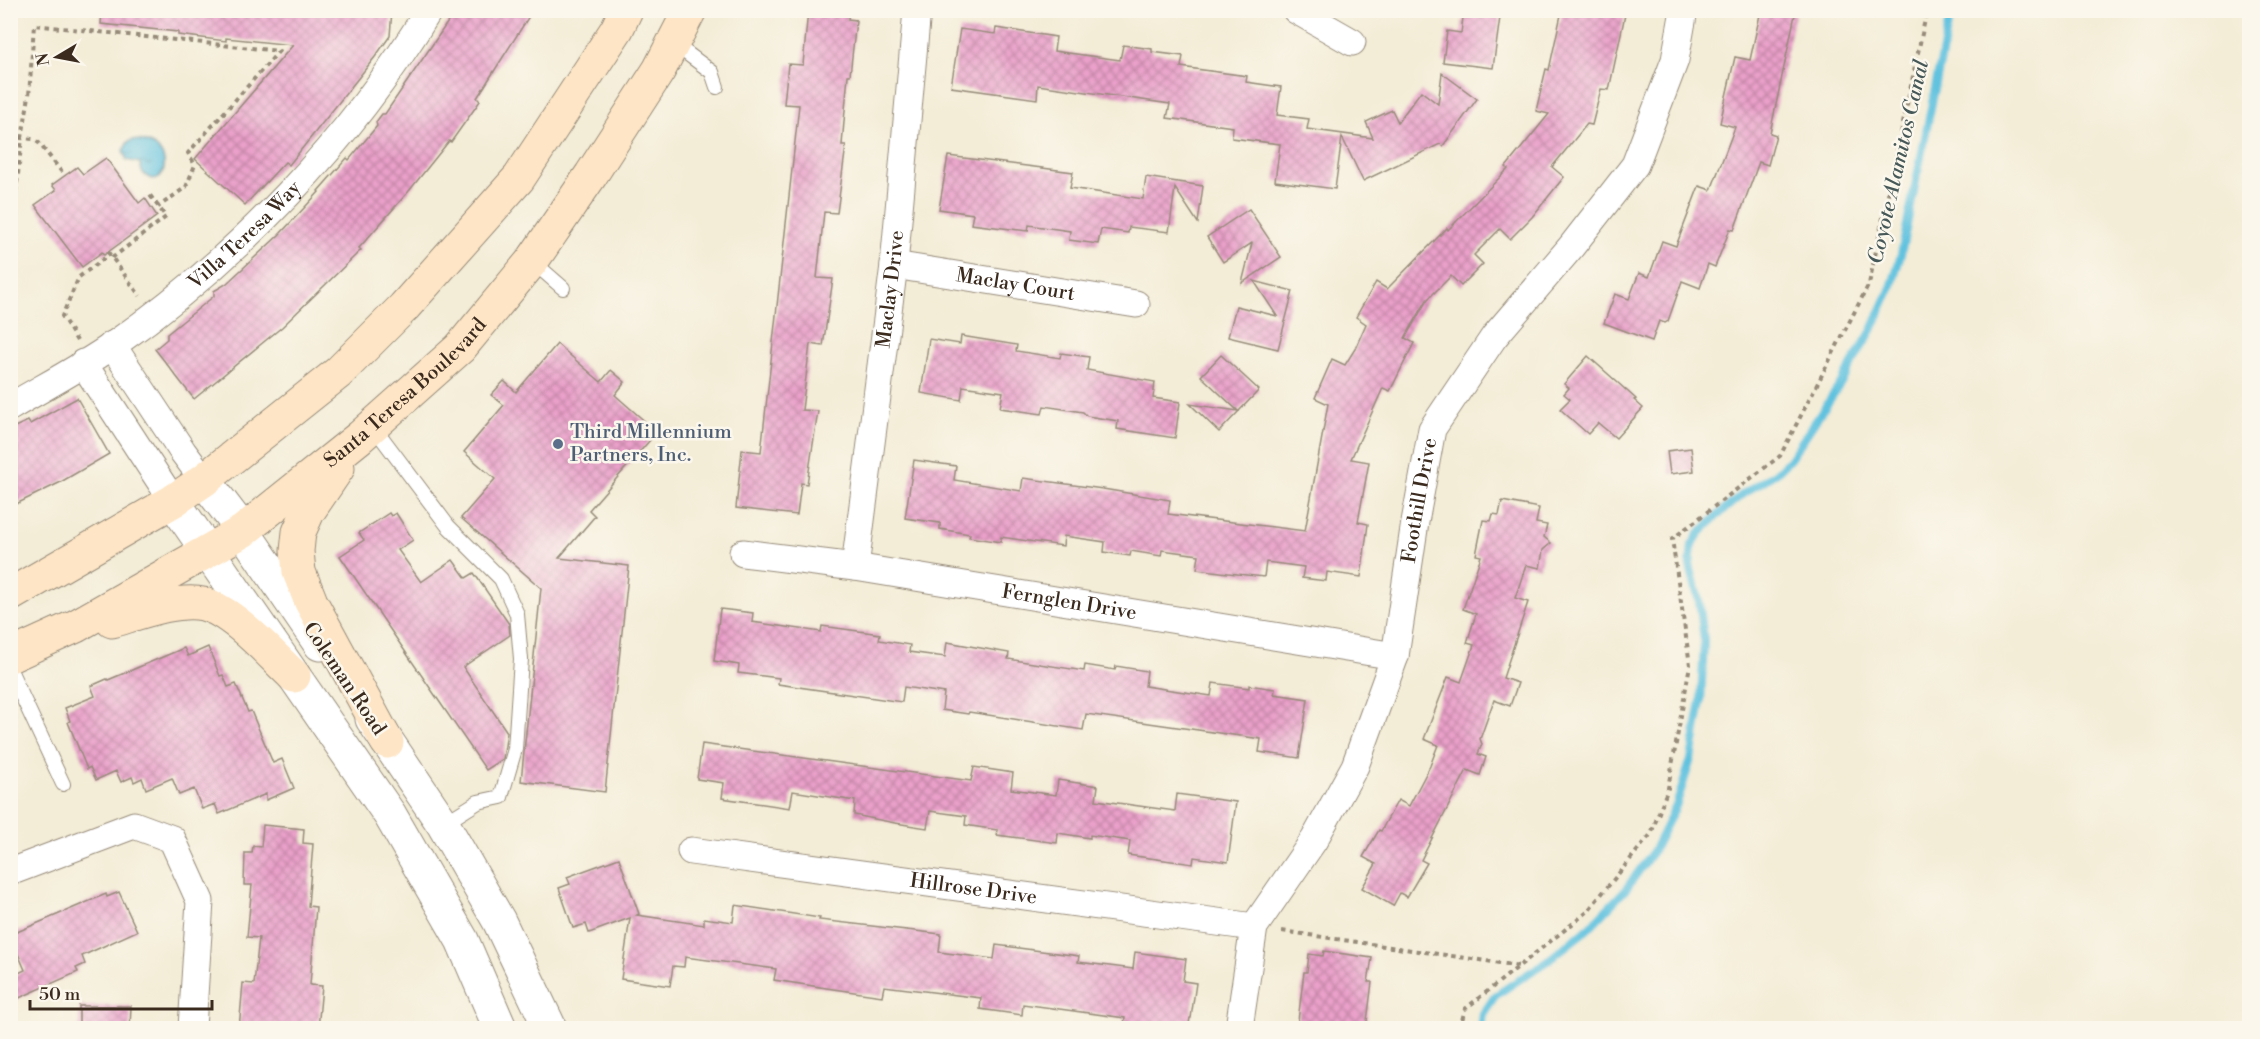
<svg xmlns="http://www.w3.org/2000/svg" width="2260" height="1039" font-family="'Libre Bodoni',serif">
  <defs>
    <pattern id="water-ripples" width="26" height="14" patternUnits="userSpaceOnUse" patternTransform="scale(1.5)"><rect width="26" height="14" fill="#60c2df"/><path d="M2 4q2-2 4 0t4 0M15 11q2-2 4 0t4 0" fill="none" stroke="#509eb4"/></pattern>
    <pattern id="building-cross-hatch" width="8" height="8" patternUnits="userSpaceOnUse" patternTransform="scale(1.5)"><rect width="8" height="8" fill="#eaa0ca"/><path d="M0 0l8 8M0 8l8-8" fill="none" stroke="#bf83a3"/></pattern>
  </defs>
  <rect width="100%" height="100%" fill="#fbf7ec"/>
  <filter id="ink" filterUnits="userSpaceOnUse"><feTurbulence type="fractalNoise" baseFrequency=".0167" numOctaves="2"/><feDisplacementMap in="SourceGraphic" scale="12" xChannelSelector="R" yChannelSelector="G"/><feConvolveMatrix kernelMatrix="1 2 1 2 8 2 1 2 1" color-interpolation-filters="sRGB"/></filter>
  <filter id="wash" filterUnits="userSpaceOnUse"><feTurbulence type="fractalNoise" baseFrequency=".008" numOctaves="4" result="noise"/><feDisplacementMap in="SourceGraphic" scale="24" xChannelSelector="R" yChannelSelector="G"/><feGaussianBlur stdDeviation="1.35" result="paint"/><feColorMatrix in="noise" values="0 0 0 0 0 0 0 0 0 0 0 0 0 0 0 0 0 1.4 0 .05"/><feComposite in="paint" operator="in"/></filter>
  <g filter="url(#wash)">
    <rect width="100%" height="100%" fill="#f3ecd6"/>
    <path fill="url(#water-ripples)" stroke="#4e767e" stroke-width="1.5" d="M 133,140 C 181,141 165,198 142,172 L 140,163 L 127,160 L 123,151 L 128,142 Z"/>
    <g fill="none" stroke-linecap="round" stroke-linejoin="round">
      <polyline stroke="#60c2df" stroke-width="8" points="1481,1028 1483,1014 1495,996 1547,961 1589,928 1626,889 1654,850 1676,806 1691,759 1701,701 1704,641 1700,606 1690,565 1692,545 1699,534 1720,513 1743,494 1776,473 1790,459 1839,386 1872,330 1892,285 1901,254 1951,10"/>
    </g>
    <g id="blocks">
      <g fill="url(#building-cross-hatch)">
        <polygon points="102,10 392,10 390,36 375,57 289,165 285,162 245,205 195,159 293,45 226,38 226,41 178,35 178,32 101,24"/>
        <polygon points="456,10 533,10 477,98 480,101 451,142 449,141 409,191 359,248 361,250 282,327 194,399 155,349 167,339 167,334 214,296 214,291 226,284 279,235 319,192 318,191 347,158 349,160 377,126 376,122 382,114 385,114"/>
        <polygon points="808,10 849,10 848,19 856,20 850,75 848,75 842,145 846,145 837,213 824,212 817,278 833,279 823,346 810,344 802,410 818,411 807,484 801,483 797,515 736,508 742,450 761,452 799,105 784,104 788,64 803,65"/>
        <polygon points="1464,10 1501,10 1493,68 1443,62 1447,31 1461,33"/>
        <polygon points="1562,10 1626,10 1609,90 1601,89 1592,125 1587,124 1552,167 1564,177 1532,217 1510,239 1500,229 1474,255 1483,264 1461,286 1451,276 1427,300 1405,338 1414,343 1390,391 1383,388 1351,459 1369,462 1358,522 1368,524 1361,577 1327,572 1326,581 1302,578 1304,567 1266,562 1264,577 1228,573 1197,569 1199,555 1162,550 1161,556 1131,551 1130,556 1104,552 1105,542 1064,536 1063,546 1001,537 1001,542 969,537 970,534 940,529 940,523 905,518 914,460 956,466 954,480 1021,491 1023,478 1103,489 1170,500 1168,514 1305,531 1328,404 1315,398 1332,359 1345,365 1355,349 1366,324 1356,317 1376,282 1387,289 1447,228 1448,230 1508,169 1506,167 1549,114 1536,111 1546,69 1549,70"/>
        <polygon points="1761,10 1796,10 1770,133 1776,135 1768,165 1759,162 1734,230 1730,229 1715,267 1708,264 1700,288 1682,281 1668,321 1665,323 1659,321 1652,341 1604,323 1615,294 1629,299 1639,273 1649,277 1662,241 1676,246 1699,186 1711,190 1735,127 1720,123 1735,57 1750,60"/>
        <polygon points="996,28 1056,37 1054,51 1120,60 1123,45 1152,49 1152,52 1183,56 1181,67 1247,76 1246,82 1281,87 1277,115 1309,119 1307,129 1373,138 1366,122 1392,110 1398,122 1421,91 1438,104 1442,73 1477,99 1443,146 1440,144 1363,181 1342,137 1335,189 1275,181 1280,144 1232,138 1233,127 1167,118 1170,104 1038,85 1037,99 951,87 960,29 995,34"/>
        <polygon points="948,156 1073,172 1070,188 1143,199 1146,177 1203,186 1198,223 1175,188 1169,232 1129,227 1128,233 1101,229 1098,244 1069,240 1070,231 1029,225 1028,231 971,224 973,214 939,209"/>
        <polygon points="106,158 139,203 145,198 157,216 104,255 102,252 82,267 35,205 56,190 52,185 77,167 83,174"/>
        <polygon points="1249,209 1281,257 1242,283 1252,243 1223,262 1207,237"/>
        <polygon points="1254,281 1293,291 1278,349 1228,337 1236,306 1277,316"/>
        <polygon points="961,336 1017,345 1016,351 1060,358 1061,353 1089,357 1087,370 1155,382 1153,398 1180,402 1175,438 1117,429 1118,421 1087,416 1083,412 1044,406 1042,414 1000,408 1003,392 963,386 961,400 921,393 929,339 960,344"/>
        <polygon points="557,344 601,382 611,370 625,382 615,395 657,432 589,510 595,516 559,558 629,566 605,792 521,781 541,588 461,518 495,479 464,452 504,405 491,395 504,381 516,392"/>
        <polygon points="1221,355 1259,390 1219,432 1190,404 1238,411 1201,376"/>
        <polygon points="1588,356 1636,399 1634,400 1643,408 1616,438 1598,423 1588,434 1560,409 1570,399 1564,394 1569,388 1564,384"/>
        <polygon points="77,398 109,454 59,483 10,507 10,429 28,421 30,424"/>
        <polygon points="1691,448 1694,471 1670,474 1667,451"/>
        <polygon points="1502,501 1539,508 1536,523 1547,525 1544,537 1551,543 1543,550 1540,568 1526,565 1515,598 1528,602 1503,678 1518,683 1510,706 1494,700 1480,739 1482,744 1478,754 1486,757 1480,775 1467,770 1421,860 1427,863 1407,897 1400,893 1393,906 1362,888 1376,864 1363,857 1379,830 1381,831 1398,800 1409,806 1430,766 1438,745 1424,739 1448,677 1461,682 1474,645 1467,643 1476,614 1463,609 1481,556 1476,555 1483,520 1491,521 1493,514 1499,515"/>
        <polygon points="389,513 391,516 396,513 413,540 398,550 421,582 453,560 466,578 474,573 509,624 510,635 463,667 507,732 503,759 486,770 340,556 364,540 359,533"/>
        <polygon points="720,609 753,613 752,622 821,632 822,626 880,634 879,640 910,645 909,652 945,657 947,642 1009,653 1008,659 1084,671 1085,665 1115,670 1116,666 1147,671 1145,686 1211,696 1213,683 1249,688 1249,685 1275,689 1274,694 1308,699 1299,758 1259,752 1261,739 1086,714 1083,730 969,712 968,714 942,710 944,693 904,687 902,702 778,684 779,678 738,673 739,665 714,661"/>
        <polygon points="208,647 220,676 223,675 228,687 236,684 248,712 251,711 273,763 282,759 294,788 266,800 266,794 219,814 215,804 202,809 194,789 179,795 172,778 146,789 142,778 134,782 132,777 121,782 116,771 96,780 90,767 87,769 68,722 70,721 65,708 95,696 91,686 107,679 108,680 184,648 188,656"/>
        <polygon points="702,744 971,781 974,767 1013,773 1011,789 1056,795 1058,780 1098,786 1096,800 1175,811 1177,794 1236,802 1228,862 1194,857 1193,864 1128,855 1130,841 1090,835 1090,838 1058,833 1057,843 997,835 998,830 965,825 966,816 930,811 927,828 895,823 854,815 855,801 793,791 790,808 722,798 724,783 697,779"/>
        <polygon points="263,825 304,829 303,843 313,844 308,906 316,907 310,985 322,986 318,1029 239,1029 243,983 254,984 259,938 247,937 252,885 244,885 245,853 252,853 253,846 261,847"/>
        <polygon points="619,858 639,914 637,915 704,925 704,918 733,922 735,905 820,918 819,920 941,934 939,952 994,959 996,945 1079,956 1078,962 1133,969 1135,952 1186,959 1183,981 1196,983 1191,1018 1190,1018 1188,1029 1123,1029 1125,1018 1023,1004 1022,1015 980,1009 981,998 884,986 882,996 833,989 774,980 776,969 685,957 684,967 673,966 670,986 621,979 630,918 589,933 586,924 573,928 559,888 570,884 567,877"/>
        <polygon points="119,892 137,931 82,956 85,964 76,968 78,972 10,1002 10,977 25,970 10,935 106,894 107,897"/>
        <polygon points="1324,951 1372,958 1368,982 1372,982 1366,1029 1297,1029 1304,972 1307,972 1309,954 1323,956"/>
        <polygon points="79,1006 131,1006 130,1029 79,1029"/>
      </g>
    </g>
  </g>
  <g filter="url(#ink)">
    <use href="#blocks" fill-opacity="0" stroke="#978b7a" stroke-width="1.5"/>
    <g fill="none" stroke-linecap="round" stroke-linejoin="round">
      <defs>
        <g id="service">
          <polyline points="673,43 712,72 717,87"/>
          <polyline points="532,261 563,288"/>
          <polyline points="373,426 448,526 501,579 517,614 521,659 515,749 501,797 478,802 443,824"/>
          <polyline points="10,670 63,784"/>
        </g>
        <g id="minor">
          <polyline points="1296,10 1352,42"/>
          <path id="s1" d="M 894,265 L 1136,304"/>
          <polyline points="112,345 183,452 204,480"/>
          <polyline points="83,363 173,501"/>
          <path id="s2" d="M 10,407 C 44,387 80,368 112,346 C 237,259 350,141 429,10"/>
          <path id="s3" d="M 743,553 L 855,567 L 1395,656"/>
          <path id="s4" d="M 855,567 L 894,265 L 917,10"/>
          <path id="s5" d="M 691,851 L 1254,927"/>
          <polyline points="10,872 134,825 172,839 200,901 192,1028"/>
          <path id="s6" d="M 1239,1028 L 1254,927 L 1314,840 L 1355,766 L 1395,656 L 1415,522 L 1432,429 L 1494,337 L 1571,247 L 1635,165 L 1675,60 L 1684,10"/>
        </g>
        <g id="tertiary">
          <polyline points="204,480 243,531 320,644"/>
          <polyline points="173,501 390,815 462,940 500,1028"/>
          <polyline points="372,719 443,824 499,921 550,1028"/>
        </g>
        <g id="secondary">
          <polyline points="338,468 308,512 299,532 297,551 299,572 311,602 387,742"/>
          <polyline points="10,595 173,501 204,480 338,373 404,307 519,178 617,29 626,10"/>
          <path d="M 112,621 C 136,614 178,598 203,604 C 233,611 271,655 294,676"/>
          <path id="s7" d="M 10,656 L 76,626 L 243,531 L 360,437 L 460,348 L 532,261 L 591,175 L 659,70 L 690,10"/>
        </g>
      </defs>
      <use href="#service" stroke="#978b7a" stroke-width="16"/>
      <use href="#minor" stroke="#978b7a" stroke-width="29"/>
      <use href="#tertiary" stroke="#978b7a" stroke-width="35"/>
      <use href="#secondary" stroke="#978b7a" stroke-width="35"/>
      <g stroke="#978b7a" stroke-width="4" stroke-dasharray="4.5 4.5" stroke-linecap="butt">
        <polyline points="10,137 33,139 39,143 65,176"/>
        <polyline points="10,246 22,138 29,96 34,25 279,51 188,153 195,165 186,187 158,207"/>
        <polyline points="108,252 140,296"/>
        <polyline points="112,258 166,217 149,194"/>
        <polyline points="77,341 62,316 79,277 110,254"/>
        <polyline points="1282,931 1520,966"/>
        <polyline points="1460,1028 1465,1009 1586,913 1651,834 1668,788 1690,665 1672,539 1780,456 1869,284 1927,10"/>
      </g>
      <use href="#service" stroke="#fff" stroke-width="14"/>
      <use href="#minor" stroke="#fff" stroke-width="27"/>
      <use href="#tertiary" stroke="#fff" stroke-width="33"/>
      <use href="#secondary" stroke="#fee5c5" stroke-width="33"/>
    </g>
  </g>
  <circle fill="#5c6f8a" stroke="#fbf7ec" stroke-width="2" cx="558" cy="444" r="6"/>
  <g text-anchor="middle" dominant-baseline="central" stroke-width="5" stroke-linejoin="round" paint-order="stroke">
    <g font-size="20" fill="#3b2a1e" stroke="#fbf7ec">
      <text stroke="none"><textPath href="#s2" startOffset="292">Villa Teresa Way</textPath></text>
      <text stroke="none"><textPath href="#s1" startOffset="123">Maclay Court</textPath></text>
      <text stroke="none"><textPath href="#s4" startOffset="280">Maclay Drive</textPath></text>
      <text stroke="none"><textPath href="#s7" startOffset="478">Santa Teresa Boulevard</textPath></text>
      <text stroke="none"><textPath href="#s6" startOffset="567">Foothill Drive</textPath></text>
      <text stroke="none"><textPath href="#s3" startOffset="330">Fernglen Drive</textPath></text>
      <text transform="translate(344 679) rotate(56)">Coleman Road</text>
      <text stroke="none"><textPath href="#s5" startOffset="285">Hillrose Drive</textPath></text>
    </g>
    <g font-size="20" fill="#4e5e75" stroke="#fbf7ec" text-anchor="start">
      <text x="570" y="432">Third Millennium<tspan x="570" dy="23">Partners, Inc.</tspan></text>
    </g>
    <g font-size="21" font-style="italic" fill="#465858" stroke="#fbf7ec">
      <text transform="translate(1899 162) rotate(-77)">Coyote Alamitos Canal</text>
    </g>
  </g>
  <rect width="2260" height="1039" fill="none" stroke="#fbf7ec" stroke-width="36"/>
  <g transform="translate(57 57) rotate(260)" stroke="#fbf7ec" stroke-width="4.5" paint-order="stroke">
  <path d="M0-4.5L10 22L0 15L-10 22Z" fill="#3b2a1e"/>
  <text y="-9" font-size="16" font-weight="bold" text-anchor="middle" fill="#3b2a1e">N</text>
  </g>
  <path d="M30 1000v9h182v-9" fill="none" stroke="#3b2a1e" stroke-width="3"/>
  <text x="39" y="1000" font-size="18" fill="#3b2a1e" stroke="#fbf7ec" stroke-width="4.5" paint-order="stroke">50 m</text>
</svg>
